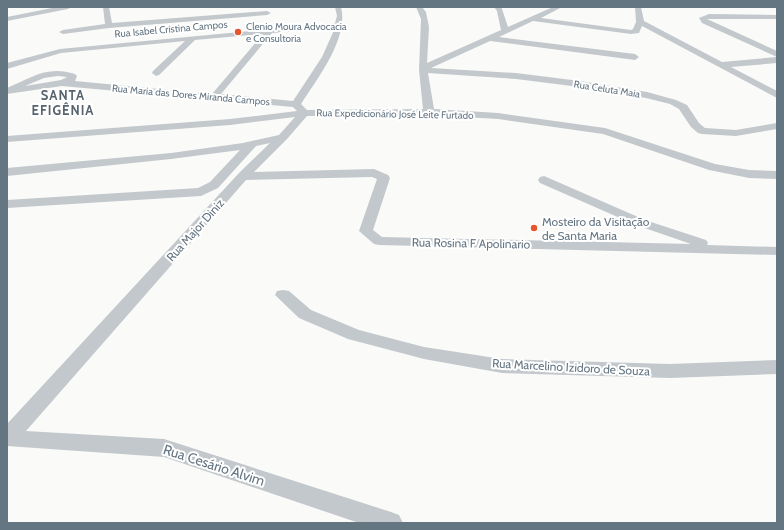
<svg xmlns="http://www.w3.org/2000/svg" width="784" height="530" font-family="Cabin,sans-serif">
  <rect width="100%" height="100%" fill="#fafaf8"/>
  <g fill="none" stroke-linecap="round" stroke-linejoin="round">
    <g fill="#c3c8cc" fill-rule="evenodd">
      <polygon points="57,7 71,7 68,9 7,21 7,17"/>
      <polygon points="103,7 109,7 112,23 267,11 271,13 267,15 109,28 63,34 59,32 63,30 105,24"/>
      <path d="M 335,7 L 341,7 C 349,38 318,78 301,104 L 307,110 L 423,109 L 419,70 L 421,19 L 416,7 L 422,7 L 426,12 L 429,27 L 427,63 L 501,30 L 497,11 L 494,7 L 501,7 L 502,9 L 508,27 L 553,7 L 562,7 L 541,18 L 631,30 L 633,29 L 636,22 L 635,7 L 641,7 L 644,21 L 722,62 L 777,57 L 777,63 L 731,67 L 777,91 L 777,98 L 642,26 L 639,33 L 631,34 L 533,21 L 499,37 L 635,54 L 639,57 L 635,60 L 490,41 L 431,68 L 516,73 L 580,81 L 647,92 L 676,100 L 687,105 L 699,123 L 705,128 L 736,130 L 777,123 L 777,129 L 736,136 L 702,134 L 698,133 L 691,127 L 679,109 L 670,104 L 646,98 L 580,87 L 516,79 L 428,73 L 434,109 L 498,113 L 605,128 L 715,164 L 749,170 L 777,171 L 777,179 L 749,178 L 709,170 L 603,134 L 498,119 L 429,115 L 307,116 L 287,139 L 254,172 L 374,169 L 388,175 L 390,178 L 373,230 L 382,237 L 691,244 L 636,225 L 540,183 L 538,180 L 540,177 L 544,176 L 645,220 L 706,240 L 708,243 L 707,245 L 777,247 L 777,255 L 379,245 L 374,244 L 359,231 L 377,179 L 372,177 L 246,180 L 26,431 L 164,439 L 391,512 L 399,515 L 403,523 L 359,523 L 164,457 L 7,446 L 7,424 L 239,173 L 270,143 L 256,146 L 218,188 L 201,196 L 7,208 L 7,200 L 198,188 L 210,182 L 240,150 L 171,159 L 7,176 L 7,168 L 171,153 L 243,143 L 279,135 L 295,117 L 230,125 L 7,142 L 7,136 L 230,119 L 297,111 L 293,107 L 62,86 L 7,94 L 7,88 C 31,78 47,65 75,74 L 77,76 L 75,81 L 212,94 L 263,34 L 195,40 L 159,75 L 156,76 L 152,73 L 153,71 L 185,41 L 61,53 L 7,69 L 7,63 L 60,49 L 260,30 L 264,28 L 268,29 L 335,23 L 337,16 ZM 335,28 L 322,57 L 293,101 L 221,94 L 272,33 ZM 58,76 L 67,77 L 61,80 L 25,86 L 44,78 Z"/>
      <polygon points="709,14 777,15 777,19 707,19 777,51 777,57 702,23 699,18"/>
      <polygon points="283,290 289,291 311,310 359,330 424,347 502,359 670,364 777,360 777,374 670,378 502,373 424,359 348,339 299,318 275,295 277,291"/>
    </g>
  </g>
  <g fill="#e4572e" stroke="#fff" stroke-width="1.5">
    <circle cx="238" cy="32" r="4"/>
    <circle cx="534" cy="228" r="4"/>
  </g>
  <g text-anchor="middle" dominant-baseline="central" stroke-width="4" stroke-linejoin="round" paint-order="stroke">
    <g font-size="10" fill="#657683" stroke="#fff" text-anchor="start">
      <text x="246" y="26">Clenio Moura Advocacia<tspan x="246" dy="12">e Consultoria</tspan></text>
    </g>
    <g font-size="10" fill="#657683" stroke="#fff">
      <text transform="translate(171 29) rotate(-5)">Rua Isabel Cristina Campos</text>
      <text transform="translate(607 89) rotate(9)">Rua Celuta Maia</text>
      <text transform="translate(191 95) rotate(5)">Rua Maria das Dores Miranda Campos</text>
      <text transform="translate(395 114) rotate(1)">Rua Expedicionário José Leite Furtado</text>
    </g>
    <g font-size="12" fill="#657683" stroke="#fff" text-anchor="start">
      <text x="542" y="221">Mosteiro da Visitação<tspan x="542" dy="14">de Santa Maria</tspan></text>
    </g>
    <g font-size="12" fill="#657683" stroke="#fff">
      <text transform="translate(195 230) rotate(-48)">Rua Major Diniz</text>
      <text transform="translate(471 243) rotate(1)">Rua Rosina F Apolinario</text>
      <text transform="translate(571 367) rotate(3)">Rua Marcelino Izidoro de Souza</text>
    </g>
    <g font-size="13" font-weight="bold" letter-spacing="1" fill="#57646e" stroke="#fff">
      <text x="63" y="95">SANTA<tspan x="63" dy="15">EFIGÊNIA</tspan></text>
    </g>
    <g font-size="14" fill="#657683" stroke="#fff">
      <text transform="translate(214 465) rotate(18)">Rua Cesário Alvim</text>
    </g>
  </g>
  <rect width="784" height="530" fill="none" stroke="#657683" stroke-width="16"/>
</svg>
